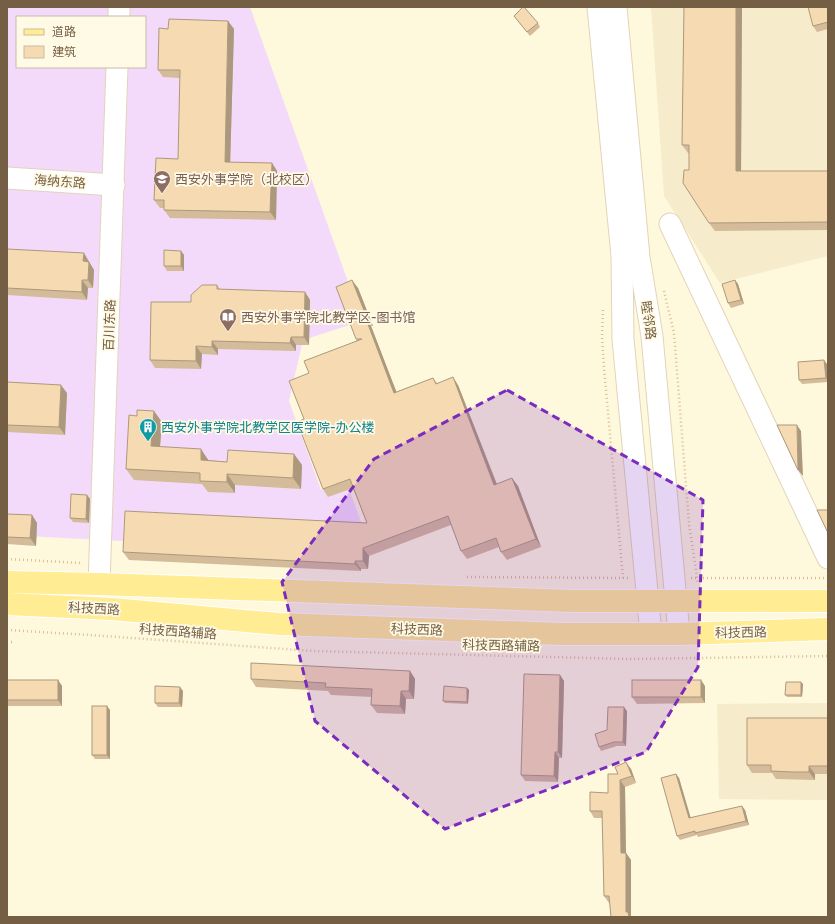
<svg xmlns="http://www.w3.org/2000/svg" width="835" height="924" font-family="Cabin,'Noto Sans SC',sans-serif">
  <rect width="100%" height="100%" fill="#fef8dc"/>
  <g fill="#f6ebca">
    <polygon points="651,7 828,7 828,256 720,283 664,196"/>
    <polygon points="828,703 828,800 719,799 717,704"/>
  </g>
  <path fill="#f4dafa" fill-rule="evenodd" d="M 7,7 L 250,7 L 362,321 L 303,340 L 289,401 L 321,490 L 346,481 L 373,554 L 7,535 ZM 17,17 L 145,17 L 145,67 L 17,67 Z"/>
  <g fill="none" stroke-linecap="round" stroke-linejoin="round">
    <defs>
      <g id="minor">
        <polyline points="598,7 622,256 623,339 651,634"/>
        <polyline points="616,7 639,257 652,336 679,634"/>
        <polyline points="119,17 119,7"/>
        <polyline points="7,178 114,185"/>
        <polyline points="670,224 828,558"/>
        <polyline points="99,584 117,67"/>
      </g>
      <g id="major">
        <polyline points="7,582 99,584 573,601 828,601"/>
        <polyline points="7,604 112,609 279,624 562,634 679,634 828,629"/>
      </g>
    </defs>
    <use href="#minor" stroke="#e2d4b8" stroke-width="23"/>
    <use href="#major" stroke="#fff" stroke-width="24"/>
    <g stroke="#dabd96" stroke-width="2.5" stroke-dasharray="1 3" stroke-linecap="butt">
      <polyline points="664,291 674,333 689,524 698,584"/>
      <polyline points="603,310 602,337 604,368 623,578"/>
      <polyline points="7,548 8,548"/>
      <polyline points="7,559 82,563"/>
      <polyline points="467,577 628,578"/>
      <polyline points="691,578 828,578"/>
      <polyline points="7,630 90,635 313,651 630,659 828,656"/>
      <polyline points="7,642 12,642"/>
    </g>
    <use href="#minor" stroke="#fff" stroke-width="21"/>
    <use href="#major" stroke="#ffec93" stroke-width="22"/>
  </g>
  <g fill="#d4bb99">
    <polygon points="684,7 742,7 741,171 828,171 828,230 715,231 709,223 689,170 689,153 688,153 682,145"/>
    <polygon points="828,7 828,29 817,32 813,26"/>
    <polygon points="514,16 538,23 540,27 530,36"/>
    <polygon points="228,21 234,29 230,162 272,163 277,171 276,220 170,218 164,210 164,208 160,208 154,200 178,159 180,78 163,77 158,70 168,29"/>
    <polygon points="7,249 89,261 89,262 94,270 93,288 88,288 87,300 7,295"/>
    <polygon points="181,251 184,255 184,271 167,271 164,266"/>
    <polygon points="735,280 738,284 744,304 731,308 728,303"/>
    <polygon points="217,285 220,289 305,292 310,300 309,345 296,345 296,351 218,349 218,355 202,354 201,369 155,368 150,360 191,302"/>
    <polygon points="358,288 373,326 371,326 396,392 433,378 437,383 458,385 497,484 518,486 541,547 507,560 501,552 499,547 467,559 461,551 451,525 369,556 368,569 361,569 361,571 129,560 123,552 367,523 353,488 328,497 323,489 304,419 309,373 357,340 356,339"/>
    <polygon points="827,364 828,382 802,384 799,380"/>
    <polygon points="7,382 67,393 65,435 7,432"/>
    <polygon points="137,416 162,422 160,447 209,460 227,462 294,454 302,465 301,489 235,485 235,493 208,492 202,484 134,480 126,469"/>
    <polygon points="87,495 90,499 89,523 73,522 70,518"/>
    <polygon points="7,514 32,515 37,523 36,546 7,544"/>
    <polygon points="410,671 415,679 414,699 406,699 405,714 377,713 371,705 372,697 331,695 328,691 256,687 251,679"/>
    <polygon points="560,675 564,681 562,758 559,758 558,782 525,781 521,775"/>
    <polygon points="7,680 58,680 62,686 62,706 7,706"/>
    <polygon points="803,684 802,697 787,697 785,695"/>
    <polygon points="705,686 705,703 637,704 632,697"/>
    <polygon points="467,688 469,690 468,704 445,703 443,701"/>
    <polygon points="183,691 182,707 158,707 155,703"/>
    <polygon points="110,710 110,759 95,759 92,755"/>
    <polygon points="627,711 626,746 617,746 601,751 599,747 607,730"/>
    <polygon points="828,718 828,774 815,774 815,780 776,779 772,773 752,773 747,765"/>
    <polygon points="631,769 636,783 625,787 626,853 631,860 631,916 632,917 611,917 610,903 609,903 604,896 603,818 594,818 590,811 608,793 618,774"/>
    <polygon points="676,774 679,778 690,818 745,810 749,825 698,837 697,835 680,840 677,836"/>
  </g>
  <g fill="#ac997d">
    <polygon points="736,7 742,7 741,178 736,171"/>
    <polygon points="228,21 234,29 230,169 225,162"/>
    <polygon points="272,163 277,171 276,220 270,212"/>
    <polygon points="181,251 184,255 184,271 181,266"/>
    <polygon points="84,253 94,270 93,288 88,280 83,261"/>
    <polygon points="82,280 88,288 87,300 82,292"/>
    <polygon points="352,280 358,288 373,326 367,318"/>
    <polygon points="735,280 738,284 744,304 741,300"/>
    <polygon points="305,292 310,300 309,345 304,337"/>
    <polygon points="366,319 371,326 400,401 394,393"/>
    <polygon points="291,337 296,345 296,351 290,343"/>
    <polygon points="212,341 218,349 218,355 212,347"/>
    <polygon points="196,346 202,354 201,369 196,361"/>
    <polygon points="824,360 827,364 828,381 826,378"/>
    <polygon points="453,377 458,385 500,493 494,485"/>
    <polygon points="61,385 67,393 65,435 59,427"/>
    <polygon points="154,411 162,422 159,458 151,446"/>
    <polygon points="797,425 801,431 803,476 798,470"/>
    <polygon points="201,449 209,461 201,460"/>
    <polygon points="294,454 302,465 301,489 293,478"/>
    <polygon points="227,474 235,485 235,493 227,482"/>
    <polygon points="512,478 518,486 541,547 536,539"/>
    <polygon points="87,495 90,499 89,523 86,519"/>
    <polygon points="32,515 37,523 36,546 30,538"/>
    <polygon points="363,548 369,556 368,569 363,561"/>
    <polygon points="355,561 361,569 361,571 355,564"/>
    <polygon points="410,671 415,679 414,699 409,691"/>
    <polygon points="560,675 564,681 562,758 558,752"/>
    <polygon points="58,680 62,686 62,706 58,700"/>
    <polygon points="701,680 705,686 705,703 701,697"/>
    <polygon points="801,682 803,684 802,697 801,695"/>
    <polygon points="180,687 183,691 182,707 179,703"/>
    <polygon points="467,688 469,690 468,704 467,702"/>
    <polygon points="401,691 406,699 405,714 400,706"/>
    <polygon points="107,706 110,710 110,759 107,755"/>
    <polygon points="624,707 627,711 626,746 623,742"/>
    <polygon points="555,752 559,758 558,782 554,776"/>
    <polygon points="626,762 631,769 636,783 632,776"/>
    <polygon points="809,766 815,774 815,780 809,772"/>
    <polygon points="676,774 679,778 692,822 689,818"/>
    <polygon points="620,780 625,787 626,860 621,853"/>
    <polygon points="742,806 745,810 749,825 746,821"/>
    <polygon points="626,853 631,860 631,916 632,917 629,917 626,912"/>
  </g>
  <g fill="#f6dab2" stroke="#ac997d">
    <polygon points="523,7 524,7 538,23 527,32 514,16"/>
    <polygon points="684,7 736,7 736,171 828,171 828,222 709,223 683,183 684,170 689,170 689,145 682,145"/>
    <polygon points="808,7 828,7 828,22 813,26"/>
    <polygon points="169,19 228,21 225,162 272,163 270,212 164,210 164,200 154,200 156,158 178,159 180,70 158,70 159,28 168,29"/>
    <polygon points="7,249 84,253 83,261 89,262 88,280 82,280 82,292 7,288"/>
    <polygon points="164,250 181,251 181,266 164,266"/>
    <polygon points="352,280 367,318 366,319 394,393 433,378 436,384 453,377 494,485 512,478 536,539 501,552 496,538 461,551 448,516 363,548 363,561 355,561 355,564 123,552 125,511 367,523 350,479 323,489 297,422 304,419 289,381 309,373 304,361 362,339 356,339 336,287"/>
    <polygon points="735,280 741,300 728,303 722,284"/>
    <polygon points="202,285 217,285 217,289 305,292 304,337 291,337 290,343 212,341 212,347 196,346 196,361 150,360 151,302 191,302 191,295"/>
    <polygon points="824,360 826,378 799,380 798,362"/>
    <polygon points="7,382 61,385 59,427 7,425"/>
    <polygon points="137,410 154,411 151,446 201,449 201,460 227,462 228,450 294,454 293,478 227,474 227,482 200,481 200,473 126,469 129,415 137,416"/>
    <polygon points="777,425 797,425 798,470"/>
    <polygon points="71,494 87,495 86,519 70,518"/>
    <polygon points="817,510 828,510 828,533"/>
    <polygon points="7,514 32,515 30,538 7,537"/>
    <polygon points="251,663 410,671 409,691 401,691 400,706 371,705 372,689 325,687 326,683 251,679"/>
    <polygon points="524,674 560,675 558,752 555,752 554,776 521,775"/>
    <rect x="7" y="680" width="51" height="20"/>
    <rect x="632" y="680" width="69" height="17"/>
    <polygon points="786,682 801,682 801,695 785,695"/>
    <polygon points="155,686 180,687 179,703 155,703"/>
    <polygon points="444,686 467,688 467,702 443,701"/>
    <rect x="92" y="706" width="15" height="49"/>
    <polygon points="608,707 624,707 623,742 614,742 599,747 595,734 607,730"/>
    <polygon points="747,718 828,718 828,766 809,766 809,772 793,772 771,771 771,765 747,765"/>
    <polygon points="626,762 632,776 620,780 621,853 626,853 626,912 628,912 629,917 611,917 609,896 604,896 602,811 590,811 590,792 608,793 608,774 618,774 615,767"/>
    <polygon points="676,774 689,818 742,806 746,821 695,833 695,831 677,836 661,778"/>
  </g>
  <path fill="#7b2cbf" fill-opacity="0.2" stroke="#7b2cbf" stroke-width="3" stroke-dasharray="8 5" stroke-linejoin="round" d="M 507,390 L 703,500 L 698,667 L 646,752 L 445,829 L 315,721 L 282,582 L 374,459 Z"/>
  <defs>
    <symbol id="university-pin" viewBox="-11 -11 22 30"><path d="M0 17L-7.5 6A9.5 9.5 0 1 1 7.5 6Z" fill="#8d6e63" stroke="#fffae5"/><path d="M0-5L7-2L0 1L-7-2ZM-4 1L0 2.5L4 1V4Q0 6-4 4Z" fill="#fff"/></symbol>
    <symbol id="library-pin" viewBox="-11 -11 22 30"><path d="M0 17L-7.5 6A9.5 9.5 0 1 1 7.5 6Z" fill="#8d6e63" stroke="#fffae5"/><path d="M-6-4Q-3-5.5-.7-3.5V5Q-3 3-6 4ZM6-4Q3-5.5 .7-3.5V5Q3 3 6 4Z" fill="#fff"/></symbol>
    <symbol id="building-pin" viewBox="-11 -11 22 30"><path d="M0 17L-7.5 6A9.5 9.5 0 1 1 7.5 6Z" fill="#0f9aa8" stroke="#fffae5"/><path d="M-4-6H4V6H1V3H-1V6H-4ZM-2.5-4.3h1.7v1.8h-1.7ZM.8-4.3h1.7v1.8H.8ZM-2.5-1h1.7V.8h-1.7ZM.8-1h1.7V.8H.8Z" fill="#fff"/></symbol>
  </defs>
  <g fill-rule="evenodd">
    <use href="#university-pin" x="152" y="169" width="20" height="27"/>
    <use href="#library-pin" x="218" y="307" width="20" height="27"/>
    <use href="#building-pin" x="138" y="417" width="20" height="27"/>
  </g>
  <g text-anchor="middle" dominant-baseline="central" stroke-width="3.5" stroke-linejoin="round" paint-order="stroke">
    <g font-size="13" fill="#785e54" stroke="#fffae5" text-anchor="start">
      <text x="175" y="179">西安外事学院（北校区）</text>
      <text x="241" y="317">西安外事学院北教学区-图书馆</text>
    </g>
    <g font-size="13" fill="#755f44" stroke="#fffae5">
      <text transform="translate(60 181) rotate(4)">海纳东路</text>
      <text transform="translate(649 320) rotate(82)">睦邻路</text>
      <text transform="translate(109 325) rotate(-88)">百川东路</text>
      <text transform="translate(94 608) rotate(3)">科技西路</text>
      <text transform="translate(417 629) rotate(2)">科技西路</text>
      <text transform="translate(178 631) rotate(4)">科技西路辅路</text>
      <text transform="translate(741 632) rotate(-1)">科技西路</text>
      <text transform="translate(501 645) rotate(1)">科技西路辅路</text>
    </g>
    <g font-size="13" fill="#0d838f" stroke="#fffae5" text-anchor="start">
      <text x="161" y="427">西安外事学院北教学区医学院-办公楼</text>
    </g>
  </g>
  <rect width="835" height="924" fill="none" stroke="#755f44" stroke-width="16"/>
  <rect x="16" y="16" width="130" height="52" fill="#fffae5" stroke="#c8bca5"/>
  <rect x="24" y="29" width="20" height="6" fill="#ffec93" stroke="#c8bca5"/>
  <text x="52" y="36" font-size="12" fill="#755f44">道路</text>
  <rect x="24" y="46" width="20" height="12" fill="#f6dab2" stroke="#c8bca5"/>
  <text x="52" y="56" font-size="12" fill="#755f44">建筑</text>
</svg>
